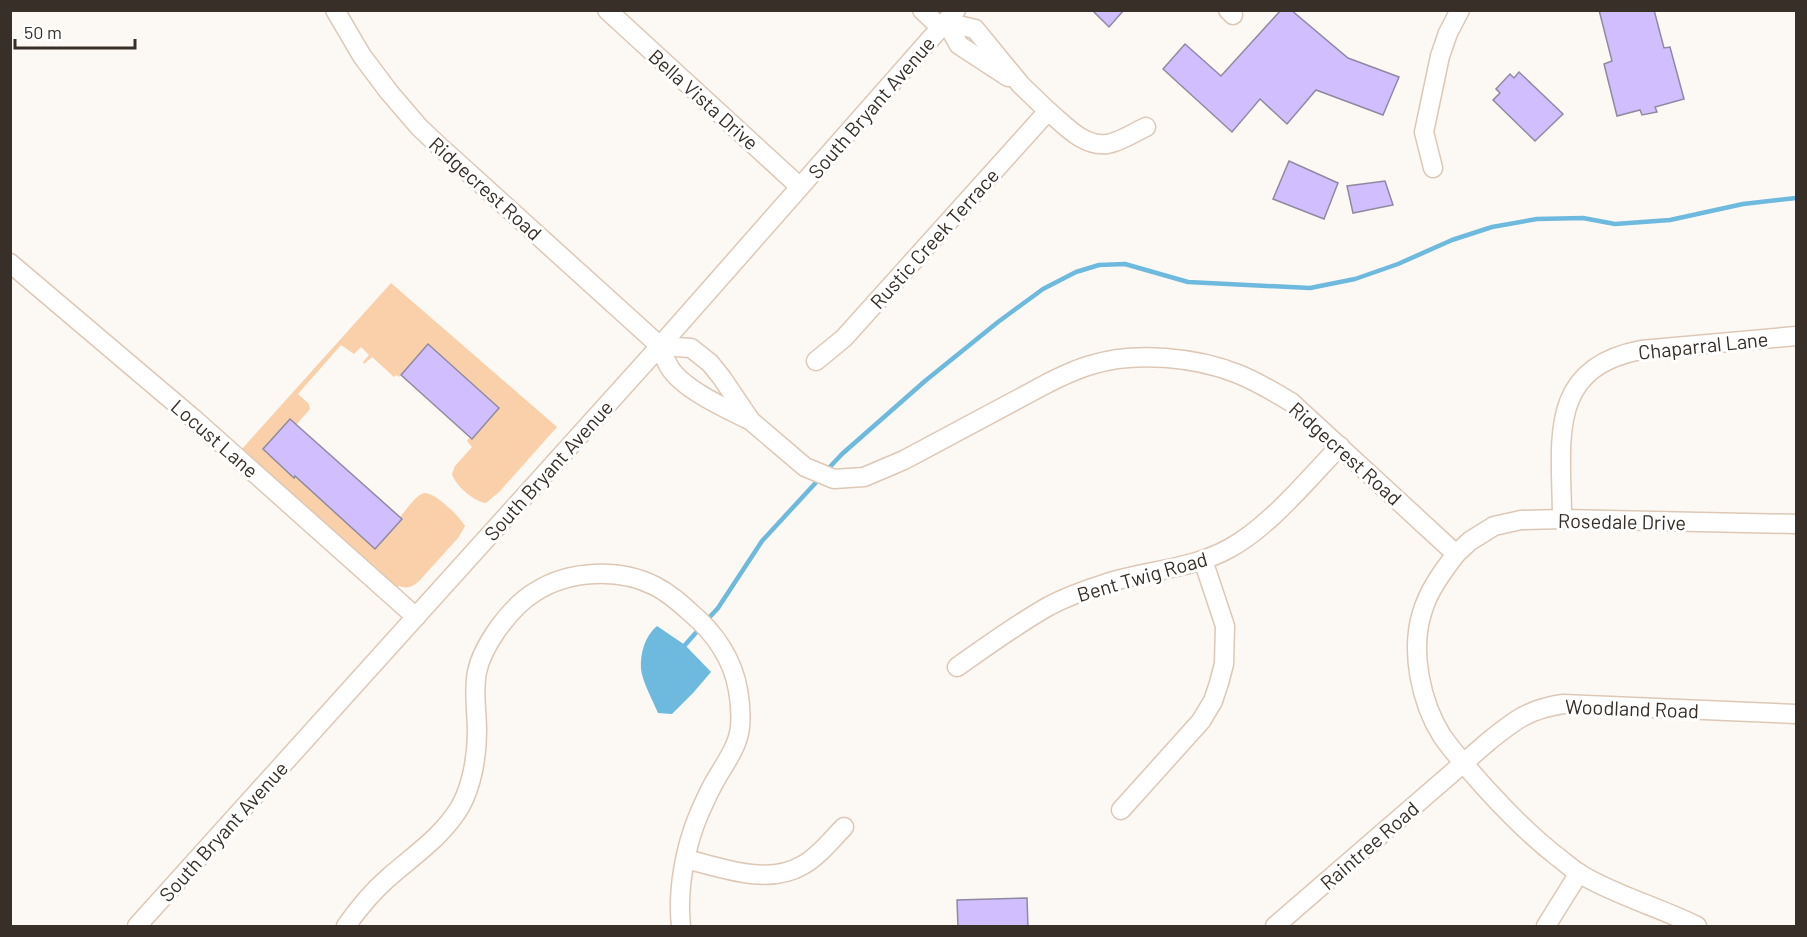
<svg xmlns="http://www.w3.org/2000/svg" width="1807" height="937" font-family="Barlow,sans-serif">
  <rect width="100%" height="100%" fill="#fcf8f4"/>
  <path fill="#f9d0a9" d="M 391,283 L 557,427 L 499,492 L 486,503 C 474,502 455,485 452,474 L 455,466 L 472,447 L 467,441 L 470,437 L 473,438 L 499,408 L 466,378 L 438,408 L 428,344 L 399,377 L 396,375 L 394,377 L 372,357 L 364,364 L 363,362 L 369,355 L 361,347 L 354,354 L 341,345 L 298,394 L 309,404 L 310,409 L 296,425 L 290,419 L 263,449 L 294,477 L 321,447 L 325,451 L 300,480 L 375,549 L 402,519 L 400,517 C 406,510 415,496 424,493 C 434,491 460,517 465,526 L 458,538 L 419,581 C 413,587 407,589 399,586 L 397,589 L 241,450 Z"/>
  <path fill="#6eb9de" d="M 657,626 L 685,645 L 711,672 L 693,693 L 672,714 L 658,713 C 653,701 642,681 641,669 C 640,653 645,636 657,626 Z"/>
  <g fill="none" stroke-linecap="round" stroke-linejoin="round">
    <g stroke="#6eb9de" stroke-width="4.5">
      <polyline points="826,471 842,454 925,381 998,322 1043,289 1076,272 1099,265 1125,264 1188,282 1310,288 1355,279 1398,264 1452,240 1492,227 1537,219 1583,218 1615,224 1670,220 1743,204 1796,198"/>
      <polyline points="707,620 718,608 762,541 821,477"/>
      <polyline points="685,645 701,627"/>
    </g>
  </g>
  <g fill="#d1beff" stroke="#908aa0" stroke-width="1.5">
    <polygon points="1092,10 1124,10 1109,27"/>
    <polygon points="1281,10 1291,10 1348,58 1399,77 1383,115 1316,90 1287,124 1260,99 1232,132 1163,69 1185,44 1221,76"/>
    <polygon points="1599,10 1654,10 1664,48 1670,47 1684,99 1655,107 1657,112 1642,115 1640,110 1617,116 1604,64 1612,61"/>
    <polygon points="1519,72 1563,114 1535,141 1493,100 1500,93 1496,89 1510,74 1514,78"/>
    <polygon points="1289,161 1338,183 1324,219 1273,199"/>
    <polygon points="1385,181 1393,205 1353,213 1347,186"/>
    <polygon points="428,344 499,408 472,439 401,375"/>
    <polygon points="290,419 402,519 375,549 295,476 294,478 263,449"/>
    <polygon points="1027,898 1028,927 958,927 957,900"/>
  </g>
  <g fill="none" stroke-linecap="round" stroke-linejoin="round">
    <defs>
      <g id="minor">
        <path d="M 335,10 L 362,56 L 389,92 L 419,127 L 438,145 L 660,346 C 663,354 666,362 670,368 C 683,389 725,408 747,419"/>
        <polyline points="607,10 800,187"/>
        <polyline points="922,10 941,28"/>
        <polyline points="1228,10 1233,15"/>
        <polyline points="946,22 959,45 1008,77"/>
        <path d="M 1048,111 C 1065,125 1083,147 1107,144 C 1118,143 1135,132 1146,127"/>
        <polyline points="1433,168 1424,132 1440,56 1448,33 1460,10"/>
        <polyline points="10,263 194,419 416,617"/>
        <path d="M 660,346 L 691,348 L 710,363 L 722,378 L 751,421 L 805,467 L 834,479 L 864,477 L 904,460 L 1048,383 C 1062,376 1076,369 1091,365 C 1134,351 1196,357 1238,374 C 1256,381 1274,392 1291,402 L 1456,554 C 1443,571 1428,591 1422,613 C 1410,651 1421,703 1442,736 C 1456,756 1473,774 1489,792 C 1511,816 1533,838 1559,858 C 1566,863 1573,870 1580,874 C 1617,896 1659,907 1697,926"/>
        <polyline points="816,361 844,338 1048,111 1021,85 975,29 946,22"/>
        <path d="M 1562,519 C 1562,443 1545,368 1641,350 L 1796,336"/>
        <polyline points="1456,554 1470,541 1494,526 1521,520 1562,519 1796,524"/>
        <path d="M 957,667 C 987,646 1017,624 1049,606 C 1066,597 1085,590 1104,584 C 1145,570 1191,570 1230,548 C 1270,526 1308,479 1340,446"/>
        <polyline points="1121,810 1201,721 1213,701 1219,683 1224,664 1225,626 1203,560"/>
        <path d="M 686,859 C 722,868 768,886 803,865 C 819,856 831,840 844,827"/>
        <polyline points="137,926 660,346 956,10"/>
        <path d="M 346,926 C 358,909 372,892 388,878 C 413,856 443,836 460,807 C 472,786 477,756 477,731 C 477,712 473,692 477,672 C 480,657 488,643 497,630 C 507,616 520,601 535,592 C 569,570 619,568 655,586 C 669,593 680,603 691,613 C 715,633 733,660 738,690 C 740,701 741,716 740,727 C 738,747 725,763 715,781 C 709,791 704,803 699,814 C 685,847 677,890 681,926"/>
        <path d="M 1275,926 L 1489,741 C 1515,720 1529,709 1563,704 L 1796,714"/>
        <polyline points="1546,926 1579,873"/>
      </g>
    </defs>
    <use href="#minor" stroke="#ddc8b6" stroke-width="21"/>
    <use href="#minor" stroke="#fff" stroke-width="18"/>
  </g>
  <g text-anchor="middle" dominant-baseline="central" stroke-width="6" stroke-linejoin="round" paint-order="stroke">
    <g font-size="20" fill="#372f28" stroke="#fff">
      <text transform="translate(704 99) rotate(42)">Bella Vista Drive</text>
      <text transform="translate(871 107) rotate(-49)">South Bryant Avenue</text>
      <text transform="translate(486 188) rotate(42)">Ridgecrest Road</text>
      <text transform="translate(934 238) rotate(-48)">Rustic Creek Terrace</text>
      <text transform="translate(1703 345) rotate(-6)">Chaparral Lane</text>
      <text transform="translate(215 438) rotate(41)">Locust Lane</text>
      <text transform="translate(1346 453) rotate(42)">Ridgecrest Road</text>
      <text transform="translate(548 470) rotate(-48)">South Bryant Avenue</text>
      <text transform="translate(1622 521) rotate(1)">Rosedale Drive</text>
      <text transform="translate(1142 576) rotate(-16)">Bent Twig Road</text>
      <text transform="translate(1632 708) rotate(2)">Woodland Road</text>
      <text transform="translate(223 831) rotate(-48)">South Bryant Avenue</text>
      <text transform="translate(1369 845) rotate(-41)">Raintree Road</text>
    </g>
  </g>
  <rect width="1807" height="937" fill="none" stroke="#372f28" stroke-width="24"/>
  <path d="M15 39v9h120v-9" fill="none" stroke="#372f28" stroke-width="3"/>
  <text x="24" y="39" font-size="18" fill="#372f28" stroke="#ffffff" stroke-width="4.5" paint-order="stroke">50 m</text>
</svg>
